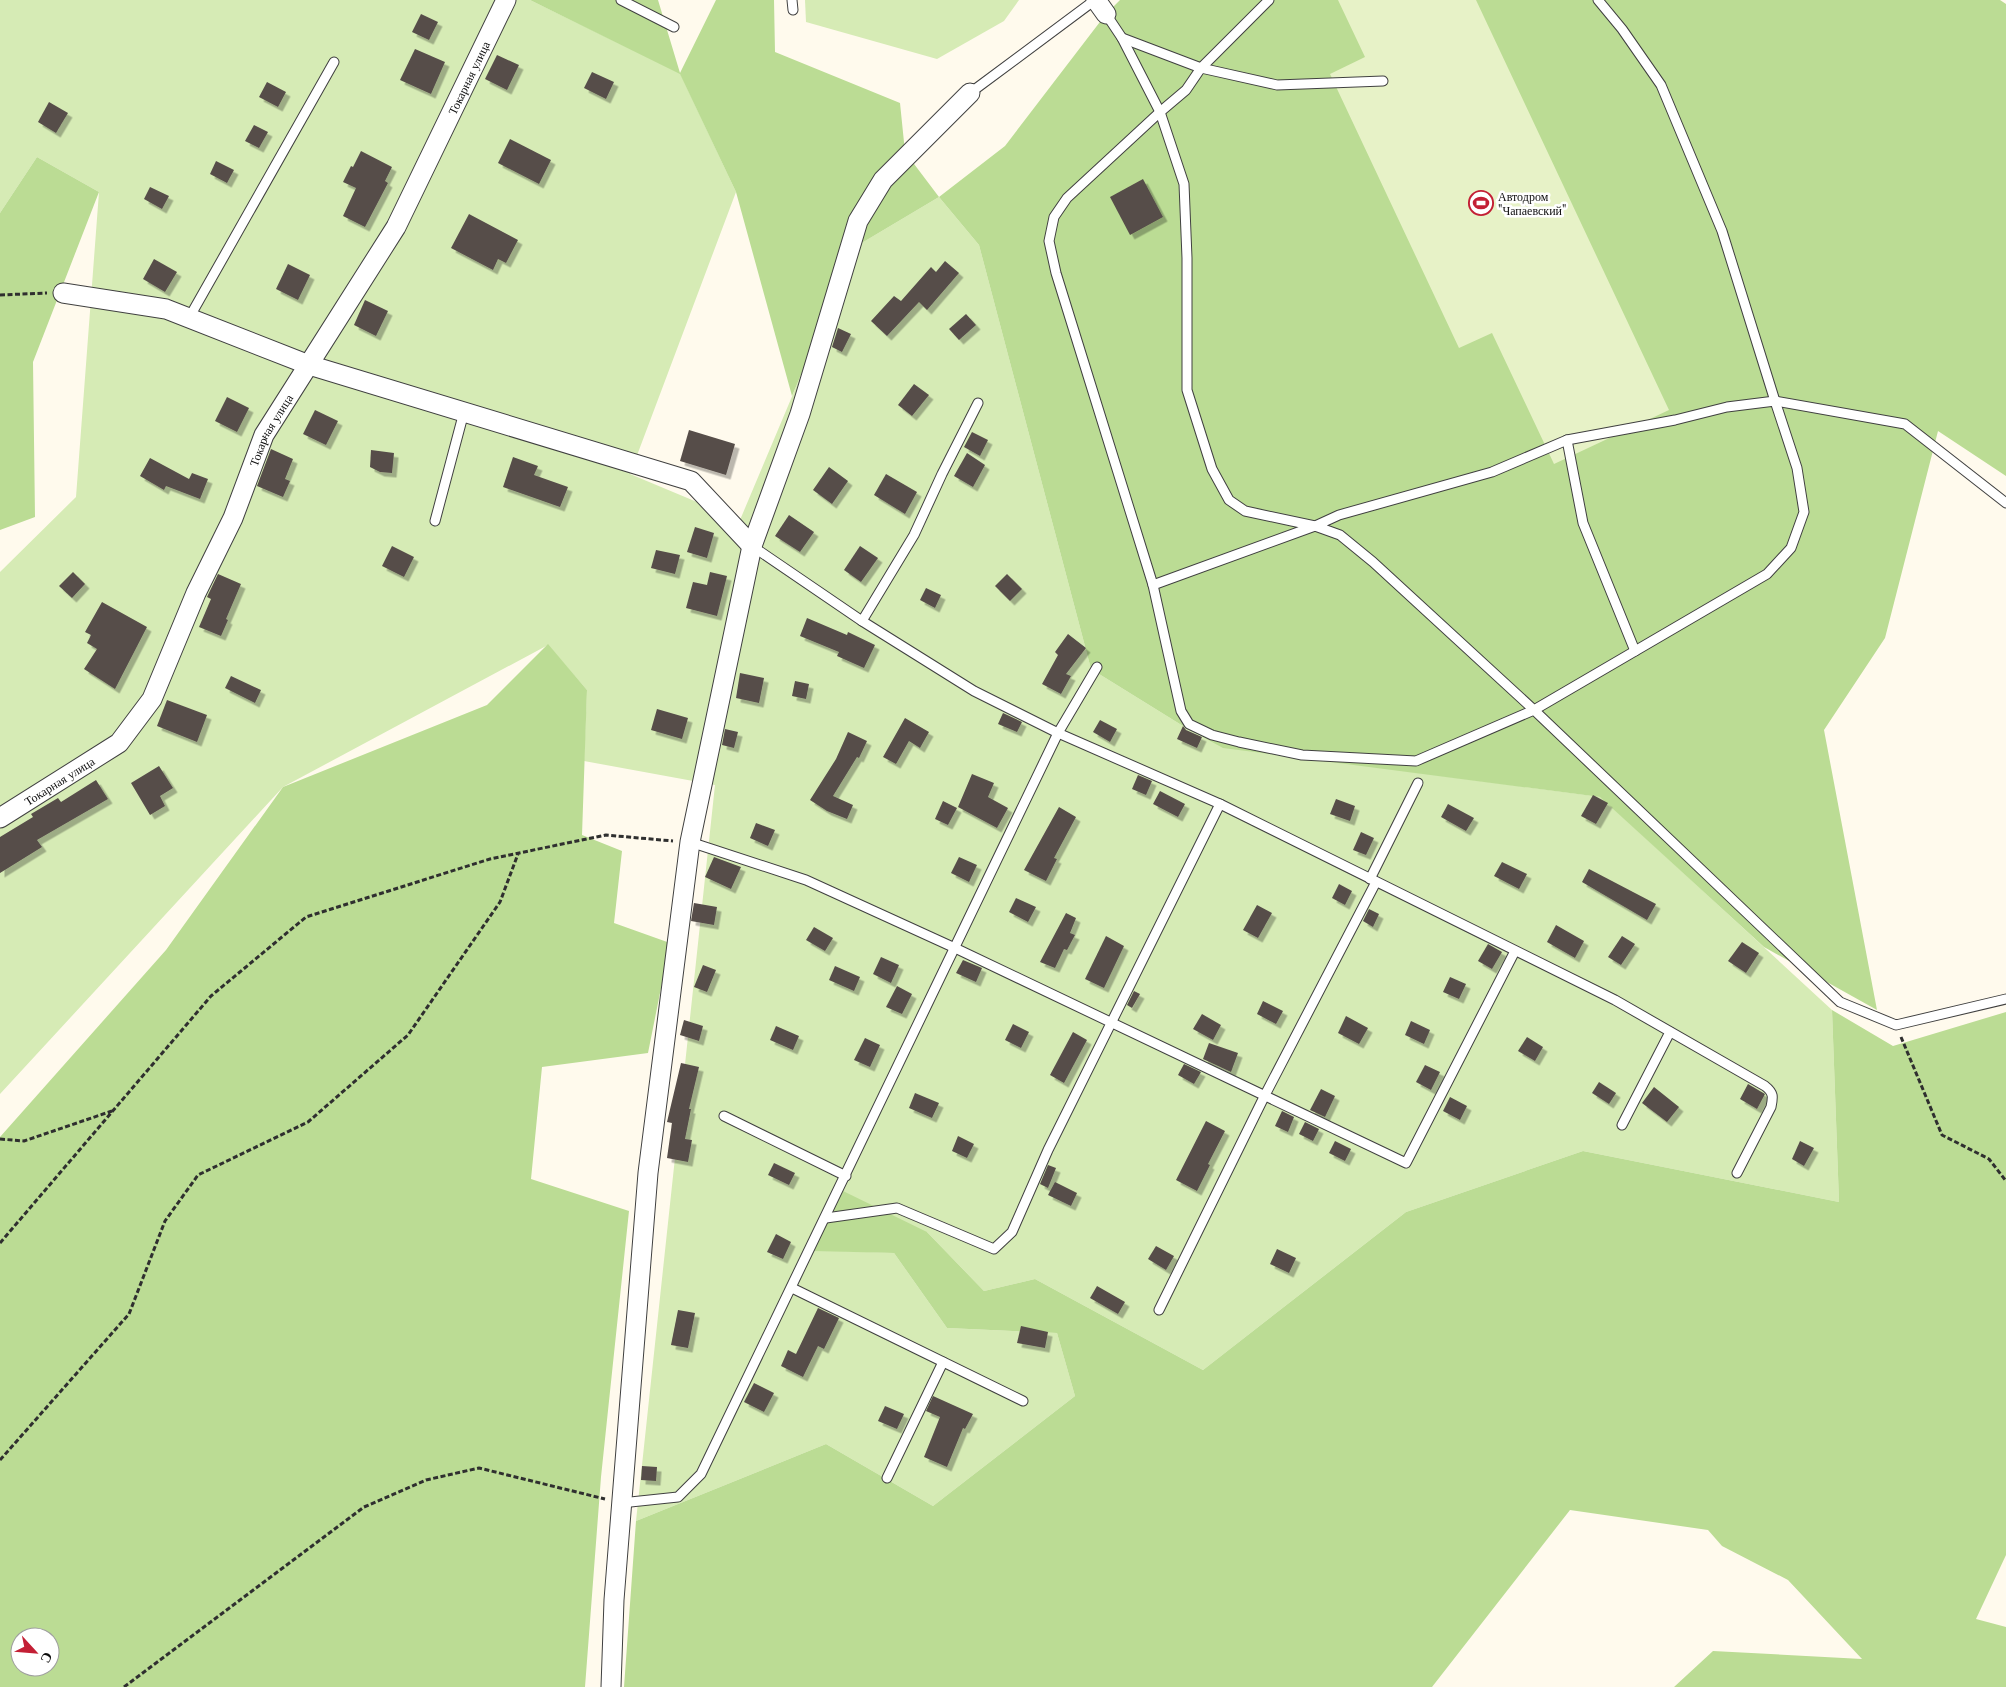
<svg xmlns="http://www.w3.org/2000/svg" width="2006" height="1687" font-family="'Libre Baskerville',serif">
  <defs>
    <filter id="shadow"><feDropShadow dx="4.5" dy="4.5" stdDeviation="0" flood-color="#0004"/></filter>
  </defs>
  <rect width="100%" height="100%" fill="#fffaed"/>
  <g fill="#d6ebb5">
    <polygon points="0,0 530,0 680,73 736,192 630,474 740,520 855,247 939,197 979,245 1091,669 1183,726 1203,735 1287,757 1322,760 1601,797 1832,1010 1839,1202 1583,1151 1406,1212 1203,1370 1035,1279 984,1291 927,1232 813,1250 894,1253 947,1328 1057,1333 1075,1396 933,1506 826,1444 636,1521 715,785 584,761 587,690 548,645 283,787 0,1094 0,572 76,497 99,192 37,157 0,213"/>
    <polygon points="805,0 1019,0 1004,21 937,59 806,22"/>
  </g>
  <g fill="#bbdc94" fill-rule="evenodd">
    <polygon points="530,0 658,0 680,73 716,0 774,0 775,52 900,103 905,152 939,197 1005,146 1106,14 1120,0 2000,0 2006,4 2006,476 1938,431 1885,638 1824,730 1877,1010 1764,947 1600,797 1223,748 1183,726 1091,669 979,245 939,197 855,247 792,396 736,192 680,74"/>
    <polygon points="37,157 99,192 33,362 35,517 0,530 0,213"/>
    <path d="M 548,644 L 587,690 L 582,835 L 622,851 L 614,923 L 670,943 L 648,1053 L 542,1067 L 531,1179 L 629,1211 L 601,1477 L 585,1687 L 0,1687 L 0,1137 L 166,950 L 283,787 L 487,705 ZM 20,1637 L 50,1637 L 50,1667 L 20,1667 Z"/>
    <polygon points="1832,1010 1893,1046 2006,1012 2006,1555 1976,1619 2006,1627 2006,1687 1674,1687 1713,1651 1862,1659 1788,1580 1722,1546 1708,1530 1570,1510 1432,1687 624,1687 636,1521 826,1444 933,1506 1075,1396 1057,1333 947,1328 894,1253 813,1251 843,1191 927,1232 984,1291 1035,1279 1203,1370 1406,1212 1583,1151 1839,1202"/>
  </g>
  <polygon fill="#e7f2c7" points="1338,0 1476,0 1669,410 1554,464 1492,333 1459,348 1330,74 1365,57"/>
  <g fill="#564d49" filter="url(#shadow)">
    <polygon points="421,14 438,22 429,40 412,32"/>
    <polygon points="415,49 445,62 431,94 400,80"/>
    <polygon points="497,55 519,65 507,90 485,79"/>
    <polygon points="592,72 614,82 606,99 584,88"/>
    <polygon points="267,82 286,92 278,107 259,97"/>
    <polygon points="49,102 68,113 56,133 38,122"/>
    <polygon points="254,125 268,132 259,148 245,141"/>
    <polygon points="510,139 551,160 539,184 498,163"/>
    <polygon points="361,151 392,167 385,181 388,183 365,227 343,216 356,188 343,182 351,166 353,167"/>
    <polygon points="216,161 234,170 227,183 210,174"/>
    <polygon points="1143,179 1163,217 1130,235 1110,197"/>
    <polygon points="150,187 169,196 162,209 144,199"/>
    <polygon points="469,214 518,240 506,263 498,259 493,270 451,248"/>
    <polygon points="154,259 177,272 165,292 143,279"/>
    <polygon points="945,261 959,273 927,310 919,302 887,336 871,321 894,296 901,301 931,267 936,272"/>
    <polygon points="288,264 310,275 298,300 276,289"/>
    <polygon points="365,300 388,311 376,336 354,325"/>
    <polygon points="966,314 976,325 959,340 949,329"/>
    <polygon points="838,328 851,334 842,352 832,347"/>
    <polygon points="914,384 929,395 912,416 898,405"/>
    <polygon points="227,397 249,408 237,432 215,421"/>
    <polygon points="315,410 338,421 326,445 303,434"/>
    <polygon points="689,430 735,444 726,475 680,461"/>
    <polygon points="972,432 988,440 980,456 964,447"/>
    <polygon points="271,449 293,459 285,479 290,481 283,497 257,486"/>
    <polygon points="371,450 394,453 392,473 380,472 370,467"/>
    <polygon points="967,453 985,465 973,487 954,476"/>
    <polygon points="513,457 538,466 534,475 568,487 560,507 503,487"/>
    <polygon points="150,458 189,479 192,473 208,479 200,499 166,486 164,490 140,476"/>
    <polygon points="829,467 848,481 832,504 813,490"/>
    <polygon points="886,474 917,492 905,514 874,495"/>
    <polygon points="789,515 814,532 800,552 775,536"/>
    <polygon points="695,527 714,533 707,558 687,552"/>
    <polygon points="392,546 414,557 404,577 382,566"/>
    <polygon points="860,546 878,558 861,582 844,570"/>
    <polygon points="656,550 680,555 675,574 651,568"/>
    <polygon points="73,572 85,584 72,598 59,586"/>
    <polygon points="710,572 727,576 717,616 686,608 693,582 707,585"/>
    <polygon points="218,574 241,584 226,619 228,620 221,636 199,627 211,599 207,597"/>
    <polygon points="1007,574 1022,589 1010,601 995,586"/>
    <polygon points="926,588 941,595 935,608 920,600"/>
    <polygon points="102,602 147,627 115,689 84,669 97,649 87,643 91,635 85,632"/>
    <polygon points="807,618 847,635 848,632 875,645 864,668 837,656 839,652 800,636"/>
    <polygon points="1068,634 1086,648 1066,674 1071,676 1061,694 1042,684 1058,655 1055,652"/>
    <polygon points="740,673 764,678 759,703 736,698"/>
    <polygon points="231,676 261,690 255,703 225,688"/>
    <polygon points="795,681 809,684 806,699 792,696"/>
    <polygon points="167,700 207,715 197,742 157,726"/>
    <polygon points="657,709 688,718 682,739 651,730"/>
    <polygon points="1003,713 1022,722 1017,732 998,724"/>
    <polygon points="905,718 929,732 920,748 909,741 896,764 883,757"/>
    <polygon points="1100,720 1117,729 1110,742 1093,732"/>
    <polygon points="1183,726 1186,730 1202,737 1197,748 1177,739"/>
    <polygon points="725,729 738,732 734,748 722,745"/>
    <polygon points="848,732 867,741 859,758 857,757 833,796 853,805 847,819 827,811 810,800 836,759"/>
    <polygon points="159,766 173,788 160,796 165,806 150,815 131,783"/>
    <polygon points="972,774 994,783 988,797 1008,808 997,828 958,807"/>
    <polygon points="1138,775 1152,781 1146,795 1132,789"/>
    <polygon points="96,780 108,799 37,840 42,847 0,873 0,837 33,817 31,814 58,798 61,802"/>
    <polygon points="1160,791 1185,804 1178,817 1153,804"/>
    <polygon points="1593,795 1608,803 1596,824 1581,816"/>
    <polygon points="1336,799 1355,806 1350,821 1330,814"/>
    <polygon points="943,801 957,808 948,825 935,819"/>
    <polygon points="1448,804 1474,818 1466,831 1441,817"/>
    <polygon points="1059,807 1076,817 1054,858 1057,859 1046,881 1024,870"/>
    <polygon points="756,823 775,830 768,846 750,838"/>
    <polygon points="1361,832 1374,838 1366,855 1353,850"/>
    <polygon points="714,857 741,867 731,889 705,877"/>
    <polygon points="959,857 977,865 969,882 951,873"/>
    <polygon points="1502,862 1527,874 1519,889 1494,876"/>
    <polygon points="1589,869 1656,904 1647,920 1582,882"/>
    <polygon points="1339,884 1352,891 1345,905 1332,898"/>
    <polygon points="1016,898 1036,907 1028,922 1009,912"/>
    <polygon points="694,903 717,907 714,925 691,921"/>
    <polygon points="1257,905 1272,913 1258,938 1243,930"/>
    <polygon points="1369,909 1379,914 1373,927 1363,921"/>
    <polygon points="1066,913 1076,918 1070,933 1075,935 1067,950 1064,949 1055,968 1040,962"/>
    <polygon points="1556,925 1584,941 1575,958 1547,942"/>
    <polygon points="814,927 833,938 825,951 806,940"/>
    <polygon points="1106,936 1124,946 1104,988 1085,979"/>
    <polygon points="1622,936 1635,944 1621,965 1608,957"/>
    <polygon points="1742,942 1759,953 1746,973 1728,961"/>
    <polygon points="1488,944 1502,952 1492,969 1478,961"/>
    <polygon points="881,957 899,965 891,983 873,974"/>
    <polygon points="963,960 982,968 976,982 956,973"/>
    <polygon points="703,965 716,970 707,992 694,987"/>
    <polygon points="835,966 860,977 854,991 829,980"/>
    <polygon points="1450,977 1466,984 1459,999 1443,992"/>
    <polygon points="897,986 912,994 902,1014 886,1007"/>
    <polygon points="1134,991 1140,994 1132,1008 1127,1005"/>
    <polygon points="1263,1001 1283,1011 1276,1024 1257,1014"/>
    <polygon points="1202,1014 1221,1025 1213,1040 1193,1029"/>
    <polygon points="1346,1016 1368,1028 1359,1044 1338,1033"/>
    <polygon points="684,1020 703,1026 699,1041 680,1035"/>
    <polygon points="1411,1021 1430,1030 1424,1044 1405,1035"/>
    <polygon points="1013,1024 1029,1032 1021,1048 1005,1040"/>
    <polygon points="776,1026 799,1036 793,1050 770,1040"/>
    <polygon points="1073,1032 1087,1040 1064,1083 1050,1075"/>
    <polygon points="1527,1037 1543,1047 1535,1061 1518,1051"/>
    <polygon points="865,1038 880,1045 870,1067 854,1060"/>
    <polygon points="1209,1043 1238,1053 1231,1072 1203,1059"/>
    <polygon points="681,1063 699,1067 689,1109 691,1109 685,1139 692,1140 688,1162 667,1158 672,1123 667,1122"/>
    <polygon points="1184,1064 1201,1072 1194,1084 1178,1075"/>
    <polygon points="1425,1065 1440,1072 1431,1090 1416,1082"/>
    <polygon points="1599,1082 1616,1093 1609,1104 1592,1093"/>
    <polygon points="1748,1084 1765,1094 1757,1109 1740,1099"/>
    <polygon points="1654,1087 1679,1107 1667,1122 1642,1103"/>
    <polygon points="1321,1089 1335,1096 1325,1117 1310,1110"/>
    <polygon points="915,1093 939,1103 932,1118 909,1108"/>
    <polygon points="1450,1097 1467,1106 1460,1120 1443,1111"/>
    <polygon points="1282,1111 1294,1117 1288,1132 1275,1126"/>
    <polygon points="1206,1121 1225,1131 1208,1164 1210,1165 1197,1191 1176,1180"/>
    <polygon points="1305,1122 1319,1129 1313,1141 1299,1134"/>
    <polygon points="958,1136 974,1144 967,1158 952,1151"/>
    <polygon points="1335,1141 1351,1149 1345,1161 1329,1153"/>
    <polygon points="1800,1141 1814,1148 1804,1166 1792,1159"/>
    <polygon points="774,1163 795,1173 789,1185 768,1175"/>
    <polygon points="1048,1165 1056,1168 1048,1188 1040,1184"/>
    <polygon points="1055,1182 1077,1193 1071,1206 1048,1195"/>
    <polygon points="776,1234 791,1242 783,1259 767,1252"/>
    <polygon points="1156,1246 1174,1256 1166,1270 1148,1259"/>
    <polygon points="1277,1249 1296,1258 1289,1273 1270,1264"/>
    <polygon points="1097,1286 1125,1302 1118,1314 1090,1298"/>
    <polygon points="818,1308 839,1318 824,1349 818,1346 803,1377 781,1366 788,1350 796,1354"/>
    <polygon points="678,1310 695,1313 688,1348 671,1345"/>
    <polygon points="1021,1326 1048,1332 1045,1348 1017,1343"/>
    <polygon points="754,1383 774,1393 764,1412 744,1402"/>
    <polygon points="933,1396 973,1414 965,1429 963,1428 947,1467 924,1457 940,1417 926,1411"/>
    <polygon points="885,1406 904,1414 897,1429 878,1421"/>
    <polygon points="642,1466 657,1467 656,1481 641,1480"/>
  </g>
  <g fill="none" stroke-linecap="round" stroke-linejoin="round">
    <defs>
      <g id="service">
        <polyline points="621,0 674,27"/>
        <polyline points="792,0 793,10"/>
        <polyline points="1269,0 1201,68 1186,90 1160,112 1067,198 1054,217 1049,241 1056,273 1153,585 1181,711 1189,724 1212,735 1239,742 1302,755 1416,761 1534,710 1840,1002 1896,1025 2006,999"/>
        <polyline points="1598,0 1622,29 1661,85 1722,231 1775,401 1905,424 2006,503"/>
        <polyline points="1106,14 1122,38 1160,112 1184,184 1187,258 1187,390 1212,469 1229,500 1245,511 1315,526 1340,535 1373,562 1534,710 1767,574 1791,548 1804,512 1797,468 1775,401 1727,407 1675,420 1567,440 1492,472 1339,515 1315,526 1153,585"/>
        <polyline points="1122,38 1201,68 1277,85 1383,81"/>
        <polyline points="970,93 1095,0"/>
        <polyline points="189,318 334,62"/>
        <polyline points="1567,440 1583,523 1635,651"/>
        <polyline points="435,521 464,412"/>
        <path d="M 752,546 L 862,621 L 974,691 L 1058,733 L 1220,804 L 1615,1000 L 1765,1086 C 1774,1093 1773,1097 1771,1107 L 1737,1173"/>
        <polyline points="862,621 914,535 942,474 978,403"/>
        <polyline points="690,842 806,880 955,948 1406,1163 1515,951"/>
        <polyline points="1370,879 1418,783"/>
        <polyline points="724,1116 846,1176"/>
        <polyline points="1622,1125 1670,1032"/>
        <polyline points="826,1218 897,1208 994,1249 1012,1232 1048,1150 1220,804"/>
        <polyline points="792,1288 1023,1401"/>
        <polyline points="1159,1310 1265,1095 1376,882"/>
        <polyline points="887,1478 943,1362"/>
        <polyline points="621,1503 678,1497 701,1474 1058,733 1097,667"/>
      </g>
      <g id="minor">
        <polyline points="1096,0 1106,14"/>
        <polyline points="63,293 166,309 309,365 691,481 752,546"/>
        <path id="s1" d="M 0,818 L 119,743 L 152,699 L 196,593 L 233,518 L 264,435 L 396,227 L 506,0"/>
        <polyline points="611,1687 614,1600 648,1173 690,842 752,546 800,414 858,221 883,180 970,93"/>
      </g>
    </defs>
    <use href="#service" stroke="#404040" stroke-width="11"/>
    <use href="#minor" stroke="#404040" stroke-width="21"/>
    <g stroke="#2f2f2f" stroke-width="3" stroke-dasharray="5 2.5" stroke-linecap="butt">
      <polyline points="0,295 47,293"/>
      <polyline points="1901,1037 1942,1135 1989,1159 2006,1181"/>
      <polyline points="0,1139 24,1141 112,1111"/>
      <polyline points="0,1243 211,996 306,917 490,859 606,835 673,841"/>
      <polyline points="0,1460 129,1314 165,1221 198,1175 308,1122 408,1035 500,902 518,854"/>
      <polyline points="124,1687 364,1507 426,1480 479,1468 605,1499"/>
    </g>
    <use href="#service" stroke="#fff" stroke-width="9"/>
    <use href="#minor" stroke="#fff" stroke-width="19"/>
  </g>
  <defs>
    <symbol id="stadium-ring" viewBox="-11 -11 22 22"><circle r="9.5" fill="#fff" stroke="#c31f35" stroke-width="1.5"/><path d="M0-5a6.5 5 0 1 0 0 10a6.5 5 0 1 0 0-10ZM-3.5-1.8h7v3.6h-7Z" fill="#c31f35"/></symbol>
  </defs>
  <g fill-rule="evenodd">
    <use href="#stadium-ring" x="1467" y="189" width="28" height="28"/>
  </g>
  <g text-anchor="middle" dominant-baseline="central" stroke-width="5" stroke-linejoin="round" paint-order="stroke">
    <g font-size="12" fill="#0d0d0d" stroke="#fff">
      <text stroke="none"><textPath href="#s1" startOffset="895">Токарная улица</textPath></text>
      <text stroke="none"><textPath href="#s1" startOffset="490">Токарная улица</textPath></text>
      <text stroke="none"><textPath href="#s1" startOffset="70">Токарная улица</textPath></text>
    </g>
    <g font-size="12" fill="#0d0d0d" stroke="#fff" text-anchor="start">
      <text x="1498" y="196">Автодром<tspan x="1498" dy="14">"Чапаевский"</tspan></text>
    </g>
  </g>
  <g transform="translate(35 1652) rotate(116)"><circle r="24" fill="#ffffff" stroke="#9e9e9e"/>
  <path d="M0-4L9 19L0 12L-9 19Z" fill="#c31f35"/>
  <text y="-8" font-size="14" font-weight="bold" text-anchor="middle" fill="#0d0d0d">С</text>
  </g>
</svg>
